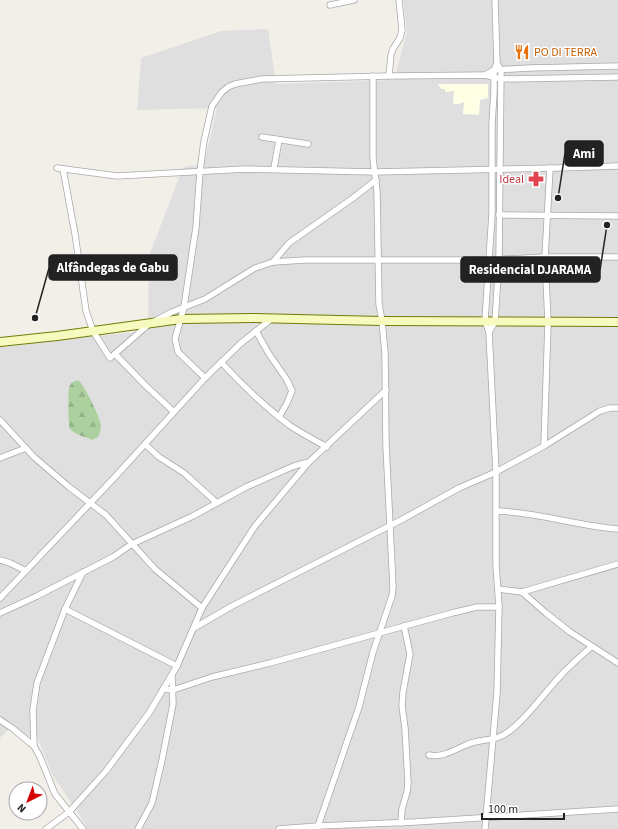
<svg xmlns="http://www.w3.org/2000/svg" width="618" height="829" font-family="'Source Sans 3',sans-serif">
  <defs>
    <pattern id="forest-firs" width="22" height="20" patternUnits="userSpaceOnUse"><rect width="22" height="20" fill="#add19e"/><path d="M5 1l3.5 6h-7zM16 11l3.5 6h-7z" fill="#95b388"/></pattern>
  </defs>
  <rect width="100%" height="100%" fill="#f2efe9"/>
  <polygon fill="#e0dfdf" points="403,0 618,0 618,829 82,829 86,825 52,774 38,739 8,730 0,738 0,347 83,337 148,331 149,256 183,167 204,164 217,108 137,110 141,58 221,31 268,29 276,84 394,80 407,31"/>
  <polygon fill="#ffffe5" points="438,84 488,84 488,98 480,100 479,115 463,114 464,102 459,104 453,104 454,91 445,92 445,89 441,89"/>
  <path fill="url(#forest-firs)" d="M 78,380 C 84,384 101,419 101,426 C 101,430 99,433 99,436 L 93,440 C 86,437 75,435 70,429 C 68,425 68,393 69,388 C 70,383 74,381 78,380 Z"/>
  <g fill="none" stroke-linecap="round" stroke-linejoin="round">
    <defs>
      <g id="minor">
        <polyline points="330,5 354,0"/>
        <polyline points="485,75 494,70 529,68 618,66"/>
        <polyline points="389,76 391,55 393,49 400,38 402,30 399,0"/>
        <polyline points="262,137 308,144"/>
        <polyline points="57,168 117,176 245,169 375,172 558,168 618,166"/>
        <polyline points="274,168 279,140"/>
        <polyline points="63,169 75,234 86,311 93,331 110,358 149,324 172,312 205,299 255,268 273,262 305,260 489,260 545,257 618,257"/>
        <polyline points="499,215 618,216"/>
        <polyline points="273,262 289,243 353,198 376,180"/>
        <polyline points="256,331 269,354 287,380 292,391 287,403 279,417"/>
        <polyline points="489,332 495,322 499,259 501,70 497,63"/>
        <polyline points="115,354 146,386 174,412"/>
        <path d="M 221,362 C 242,385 264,406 289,425 C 301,433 314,440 327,447"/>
        <polyline points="205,378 178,352 175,339 184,307 196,227 200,171 204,141 212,106 222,92 228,87 235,84 262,79 389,76 485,75 501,79 618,77"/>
        <polyline points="0,420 34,457 69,487 106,515 155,569 202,608"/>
        <polyline points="145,444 159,457 184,473 217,503"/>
        <polyline points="544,446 548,322 545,257 550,168"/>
        <polyline points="0,458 26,448"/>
        <path d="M 497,511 C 538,512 577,526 618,529"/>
        <polyline points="0,560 10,563 26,571"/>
        <polyline points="498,589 522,592 546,613 570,632 618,663"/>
        <polyline points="522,592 618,564"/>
        <polyline points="0,598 114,478 205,378 240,344 271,319"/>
        <polyline points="65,609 177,666"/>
        <polyline points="0,613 37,596 113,557 132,544 193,516 246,487 294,466 309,462"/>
        <polyline points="194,628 234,605 401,520 459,488 496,472 544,446 600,411 610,408 618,408"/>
        <polyline points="163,689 173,690 212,677 270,663 452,613 477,607 499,607"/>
        <polyline points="0,720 12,728 34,746 40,757 55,794 83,829"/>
        <polyline points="34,746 33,710 37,683 65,609 83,572"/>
        <path d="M 429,755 C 442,758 454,750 466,745 C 478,739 489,741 499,737 C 520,729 547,689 564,672 C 573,663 582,655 591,647"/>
        <polyline points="401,823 402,809 407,792 408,783 405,728 402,706 403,692 410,654 404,626"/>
        <polyline points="46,829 69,812 106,771 149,713 177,666 202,608 255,526 309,462 386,390"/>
        <polyline points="138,829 152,803 162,760 173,704 172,676"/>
        <polyline points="279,829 318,826 415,822 618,809"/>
        <polyline points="317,829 359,707 373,652 392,596 393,587 386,445 385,353 382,321 379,304 377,191 373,158 373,76"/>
        <polyline points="485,829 497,693 499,607 496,565 496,472 489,332 485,321 492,214 492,124 494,92 494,70 497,63 495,0"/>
      </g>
      <polyline id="secondary" points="0,342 57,336 181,319 253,318 382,321 618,322"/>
    </defs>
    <use href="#minor" stroke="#a9a9a9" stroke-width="7"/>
    <use href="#secondary" stroke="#707d05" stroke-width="10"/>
    <use href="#minor" stroke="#fff" stroke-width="5.5"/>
    <use href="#secondary" stroke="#f7fabf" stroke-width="8"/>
  </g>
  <defs>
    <symbol id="restaurant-bare" viewBox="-9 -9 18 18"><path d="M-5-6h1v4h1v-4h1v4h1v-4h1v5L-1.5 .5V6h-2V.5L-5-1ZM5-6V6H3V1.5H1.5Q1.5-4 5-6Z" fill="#e8710a" stroke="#fff" stroke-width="2.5" paint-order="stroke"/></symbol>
    <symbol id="pharmacy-bare" viewBox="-9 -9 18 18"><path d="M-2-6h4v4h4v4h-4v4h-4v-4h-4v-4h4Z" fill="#e0444e" stroke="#fff" stroke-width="2.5" paint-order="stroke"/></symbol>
  </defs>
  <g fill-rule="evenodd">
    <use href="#restaurant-bare" x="511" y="41" width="22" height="22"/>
    <use href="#pharmacy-bare" x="525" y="168" width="22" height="22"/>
  </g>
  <g text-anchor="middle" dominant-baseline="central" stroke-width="3" stroke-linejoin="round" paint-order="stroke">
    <g font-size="12" fill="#c56008" stroke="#fff" text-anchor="start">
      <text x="534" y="52">PO DI TERRA</text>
    </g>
    <g font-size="12" fill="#be3a42" stroke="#fff" text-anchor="end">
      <text x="524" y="179">Ideal</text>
    </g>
  </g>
  <path fill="none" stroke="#222" stroke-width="1.5" d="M558 198L565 153M35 318L49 268M607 225L600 270"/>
  <g fill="#222" stroke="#fff" stroke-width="1.5">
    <circle cx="558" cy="198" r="4"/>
    <circle cx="35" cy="318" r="4"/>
    <circle cx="607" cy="225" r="4"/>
  </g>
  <g fill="#222" stroke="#222" stroke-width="1.5">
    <rect x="565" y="141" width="38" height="25" rx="4"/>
    <rect x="49" y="255" width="128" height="25" rx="4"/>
    <rect x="461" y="257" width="139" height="25" rx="4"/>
  </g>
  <g font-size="13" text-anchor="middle" font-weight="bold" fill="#fff">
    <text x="584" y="158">Ami</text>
    <text x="113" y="272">Alfândegas de Gabu</text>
    <text x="530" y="274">Residencial DJARAMA</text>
  </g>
  <g transform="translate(28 801) rotate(222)"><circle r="19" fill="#ffffff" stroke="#a7a7a7"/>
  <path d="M0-3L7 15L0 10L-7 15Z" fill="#d40000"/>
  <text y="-6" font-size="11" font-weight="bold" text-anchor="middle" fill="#222222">N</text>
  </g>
  <path d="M482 813v6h82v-6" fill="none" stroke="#222222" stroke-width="2"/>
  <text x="488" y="813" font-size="12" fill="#222222" stroke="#ffffff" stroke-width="3" paint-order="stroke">100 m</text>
</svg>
